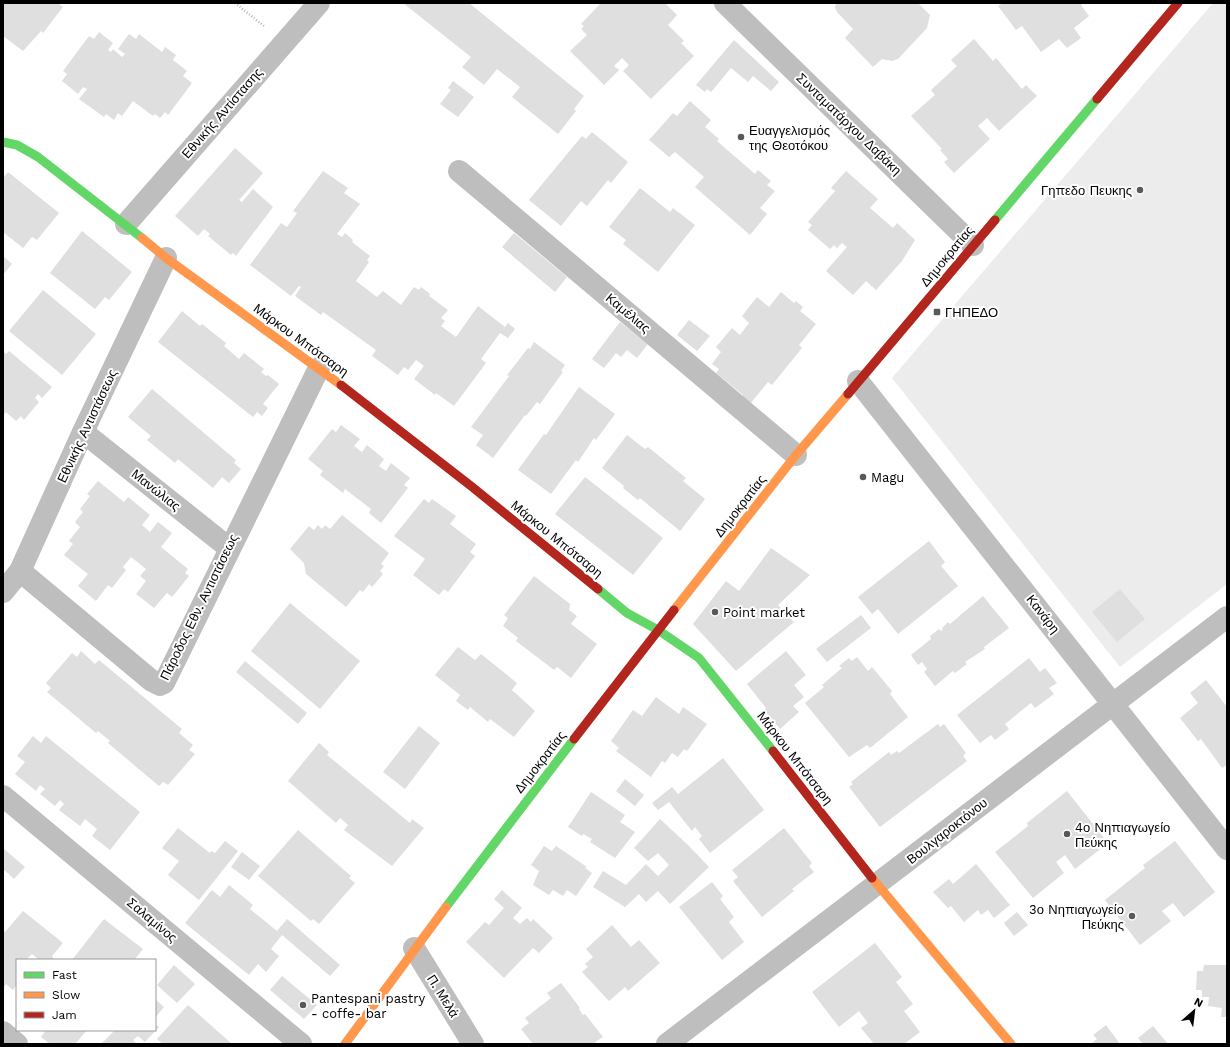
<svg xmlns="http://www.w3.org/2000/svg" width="1230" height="1047" font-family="'Work Sans',sans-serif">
  <rect width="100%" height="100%" fill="#fff"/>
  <polygon fill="#ececec" points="1213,3 1227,3 1227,584 1120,667 892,378"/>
  <g fill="#dfdfdf">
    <polygon points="3,3 57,3 63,7 43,33 41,31 23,51 3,36"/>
    <polygon points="403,3 469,3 584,96 574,109 576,111 558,134 512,97 520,87 497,69 484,85 462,67 471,57"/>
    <polygon points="601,3 665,3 677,15 668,25 684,41 681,43 694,56 651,99 623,71 629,65 622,58 614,66 619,70 604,85 570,51 587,35 581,29 584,26 581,24"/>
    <polygon points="837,3 918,3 930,15 927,28 898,59 892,61 882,59 873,67 845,38 853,29 837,12 835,7"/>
    <polygon points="1003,3 1083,3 1081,5 1089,16 1074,28 1081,38 1067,48 1059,39 1041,52 1022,26 1016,30 998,6"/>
    <polygon points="99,32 113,43 108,50 111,52 113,49 122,57 125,54 118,49 129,34 136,39 139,34 162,52 165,47 176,55 173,60 187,71 183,76 192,83 168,115 165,112 160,118 155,114 153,116 133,101 122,116 118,113 114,120 106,114 104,117 79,99 87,89 83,87 78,94 62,81 67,74 63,71 89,36 94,39"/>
    <polygon points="974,39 993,61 996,58 1022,89 1026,85 1037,96 999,131 987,118 978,126 990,139 954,173 944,162 948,159 940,150 942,149 911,116 935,95 931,90 957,66 951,60"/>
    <polygon points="734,40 779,82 771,91 753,76 748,82 731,68 711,92 707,89 705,92 696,85"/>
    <polygon points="453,81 474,97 458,117 440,104 451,90 448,88"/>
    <polygon points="690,101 711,120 705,127 719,139 717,141 755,174 758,170 771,181 767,185 775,191 760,208 767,214 750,235 695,187 704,177 675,152 669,157 649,140 673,113 677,116"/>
    <polygon points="592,132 628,162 611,183 608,180 587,206 581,201 561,226 529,200 582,136 586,139"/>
    <polygon points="235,148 263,173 239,200 242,202 253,189 273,207 236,256 233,253 231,255 208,236 210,234 204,229 198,236 175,216"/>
    <polygon points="323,171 348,188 344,193 360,204 337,234 342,237 345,233 353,240 352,242 370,256 367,260 369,262 356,281 377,297 383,291 401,305 414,287 419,290 421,287 430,294 429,296 448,310 441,318 445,321 441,326 456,337 478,306 505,327 508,323 515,329 508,338 500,333 481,359 486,363 454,406 436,393 435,395 414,379 424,366 416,360 408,370 404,367 398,375 372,356 376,350 323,312 321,315 295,296 301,287 299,286 291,296 250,265 281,223 287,227 297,213 293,211"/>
    <polygon points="846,171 878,199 870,208 893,228 897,223 915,240 902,261 876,290 866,281 853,295 826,271 847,247 842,243 837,248 834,245 830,249 808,230 812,225 808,222 835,191 831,188"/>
    <polygon points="8,172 59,213 37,240 32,237 23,248 3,232 3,178"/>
    <polygon points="640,188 670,212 673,208 695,225 658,272 623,244 626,240 609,227"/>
    <polygon points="82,231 132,272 109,300 105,297 95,309 50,273"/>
    <polygon points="514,233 567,277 555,292 502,247"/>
    <polygon points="3,256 12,264 3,275"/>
    <polygon points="43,290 96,334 62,375 9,331"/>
    <polygon points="781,292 794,303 796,301 803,307 800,311 816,324 799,345 802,348 772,385 768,382 750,404 741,397 743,395 716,373 719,369 712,364 721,352 716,347 732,328 740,335 749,323 742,316 757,297 769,307"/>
    <polygon points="182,311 200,326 202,324 226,343 224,346 239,359 244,353 264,369 261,372 266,376 268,375 279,384 263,404 268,408 262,416 257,412 253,417 158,342"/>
    <polygon points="689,320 710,336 697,351 677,335"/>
    <polygon points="620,322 648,344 637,358 627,350 621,357 616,353 604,368 592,359"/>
    <polygon points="534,342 565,365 561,371 563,372 540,404 537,402 526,416 525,415 493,458 476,445 483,435 471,427 509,376 507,375 528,348 530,349"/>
    <polygon points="3,351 6,354 9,351 52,387 42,398 38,394 35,398 39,402 24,420 21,416 16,421 6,412 5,414 3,413"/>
    <polygon points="579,387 615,414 596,440 594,438 578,462 576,460 551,494 518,470 544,434 546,435"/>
    <polygon points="152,389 236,460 234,463 241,469 229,483 222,477 213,488 178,459 175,463 147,440 151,436 128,417"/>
    <polygon points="341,425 360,439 354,446 362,452 367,445 384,459 379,466 386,471 391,463 410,478 404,485 408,488 381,523 369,513 371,509 345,489 343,493 320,475 323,471 308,459 332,429 336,432"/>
    <polygon points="627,435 645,449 648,447 686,478 683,481 705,499 680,531 640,498 638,500 623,488 624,486 602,468"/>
    <polygon points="585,477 663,538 633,575 555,514"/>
    <polygon points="98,481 124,502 128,497 150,515 142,525 150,532 158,522 172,533 161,547 188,569 185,573 189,576 172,597 167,593 154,608 136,594 146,581 140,576 146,569 131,557 123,567 126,570 112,588 108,585 96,601 78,586 88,574 64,555 73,544 69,541 80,527 75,522 83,512 80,509 90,496 87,494"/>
    <polygon points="424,499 429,503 432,499 456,516 450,524 476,544 470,552 475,556 448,592 444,589 439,595 413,575 425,559 394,536"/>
    <polygon points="342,515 389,553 381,564 384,566 380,571 383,574 372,587 369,584 363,592 360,590 346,607 306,574 304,563 290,549 309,526 314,530 318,525 322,529 325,525 330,529"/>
    <polygon points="929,541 945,562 941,566 958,586 898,634 878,609 872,614 858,597"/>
    <polygon points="771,548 810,575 778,605 794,622 736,671 693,624 726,581 739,591"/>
    <polygon points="534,576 570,604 569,610 577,616 571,624 597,644 571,678 557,667 554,670 516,641 518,638 503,626 508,618 504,615"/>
    <polygon points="1120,589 1145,619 1117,642 1092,612"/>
    <polygon points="983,596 1009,628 984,647 985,649 965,662 967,664 955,673 953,671 935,686 924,672 927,669 922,662 918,665 911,655 931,639 930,636 939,629 941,631 943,629 942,628 948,622 950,624"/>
    <polygon points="290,603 360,661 320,709 251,651"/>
    <polygon points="861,615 871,628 827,662 816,649"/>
    <polygon points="458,647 475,660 481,654 517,683 512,690 535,711 514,737 490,719 488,722 470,707 468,710 456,701 460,695 435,675"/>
    <polygon points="81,651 95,664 99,660 182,729 179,733 193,745 189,750 195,754 168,785 163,782 159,786 108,743 110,741 98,731 96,733 47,692 51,688 46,683 72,653 77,657"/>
    <polygon points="786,651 806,675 794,685 804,697 793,706 799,712 780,729 764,710 766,708 747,684"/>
    <polygon points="857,657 868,671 872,667 892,691 890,694 908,717 870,748 867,745 849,757 805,703 824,687 822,685 842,668 839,666 849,658 852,661"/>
    <polygon points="1029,658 1040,672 1045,668 1057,683 1049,688 1054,694 1035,708 1031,703 1005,724 1009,729 995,740 991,735 980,743 957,715"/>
    <polygon points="245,661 307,713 298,724 236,672"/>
    <polygon points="1206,680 1227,707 1227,765 1222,768 1201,739 1198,741 1180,718 1198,703 1190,693"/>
    <polygon points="656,697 679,714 683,707 707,724 687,751 684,749 678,757 672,753 665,763 662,761 651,777 616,751 619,748 611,741 633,710 642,716"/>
    <polygon points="938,724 940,727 944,724 966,753 963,756 967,761 880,827 849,787 853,784 851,782 889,752 891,755 897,751 899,753"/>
    <polygon points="419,726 440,743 405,789 383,772"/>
    <polygon points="33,736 41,743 46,736 140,812 110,850 92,836 97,829 85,819 80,826 59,810 64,804 60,800 55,806 40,794 45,789 40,785 36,791 15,774 25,762 17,756"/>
    <polygon points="319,743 329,752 327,755 410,823 412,819 424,828 392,866 344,830 348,825 340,818 336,823 288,781"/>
    <polygon points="723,758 764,810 710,853 699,839 702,836 695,827 692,831 669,802 658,810 652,803 672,787 678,794"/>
    <polygon points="625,779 644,795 635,806 616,791"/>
    <polygon points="1067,791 1108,843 1075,869 1065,855 1056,862 1064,873 1033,898 995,852 1028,826 1027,823"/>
    <polygon points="591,792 625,815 620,822 635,832 615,858 590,842 592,839 583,834 582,836 568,827"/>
    <polygon points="660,819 689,846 709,867 670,904 658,891 646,902 639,894 625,907 593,887 603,871 626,885 646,864 658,876 669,865 658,853 648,861 634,848"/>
    <polygon points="178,828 210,853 211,851 215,853 225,841 238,851 199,900 168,875 179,861 162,848"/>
    <polygon points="784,828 812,863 809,866 814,872 792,889 794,891 762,917 733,881 738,877 732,870"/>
    <polygon points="298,830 351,876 349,878 355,883 319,924 313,919 311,921 258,876"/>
    <polygon points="1175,841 1215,892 1184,917 1173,903 1162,911 1171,921 1140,945 1105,900 1145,868 1143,865"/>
    <polygon points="544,846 552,851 556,846 587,867 585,868 592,873 576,896 567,890 563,896 553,890 549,895 533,885 539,871 531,865"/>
    <polygon points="3,848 25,867 14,879 3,869"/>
    <polygon points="242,852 260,866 249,880 231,867"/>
    <polygon points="976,864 1010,905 994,918 988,910 981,915 978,910 964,922 951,906 948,908 933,892 949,879 953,884"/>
    <polygon points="712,882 723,896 720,899 734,917 729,922 744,942 722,960 679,907"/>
    <polygon points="229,885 253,905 250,909 277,931 287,919 340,965 330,976 282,935 271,949 279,956 266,972 258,964 249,975 185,923 212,890 220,897"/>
    <polygon points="502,890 522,908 513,918 520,924 527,918 531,922 533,919 553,938 539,953 533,948 504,978 466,942 485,922 489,925 504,908 494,899"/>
    <polygon points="23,911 63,943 52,956 54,960 39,960 32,954 27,959 28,960 17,960 17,984 13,990 6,984 3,989 3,930 5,932"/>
    <polygon points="1017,912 1028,925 1014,936 1004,923"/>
    <polygon points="104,919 143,949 134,960 72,960"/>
    <polygon points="612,925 631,947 639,940 660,963 628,991 625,987 609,1001 582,972 588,967 585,964 593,957 586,949"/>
    <polygon points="875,943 902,977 896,982 913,1004 904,1011 920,1032 904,1044 874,1044 861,1028 868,1023 859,1011 839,1027 812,992"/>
    <polygon points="174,965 195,984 177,1003 157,985"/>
    <polygon points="1204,965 1227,965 1227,1017 1221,1017 1222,1008 1208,1006 1209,997 1202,997 1202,990 1196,990 1197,971 1203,971"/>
    <polygon points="282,976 317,1005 304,1019 270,990"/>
    <polygon points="561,983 580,1008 579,1009 583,1015 585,1014 603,1037 595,1042 597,1044 533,1044 521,1029 529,1023 525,1018 551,998 547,993"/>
    <polygon points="155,999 164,1007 155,1018"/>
    <polygon points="188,1005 232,1044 163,1044 157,1039"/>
    <polygon points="155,1024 159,1027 145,1042 138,1036 133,1040 136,1043 135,1044 101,1044 115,1030 155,1030"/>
    <polygon points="1106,1025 1120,1044 1091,1044 1097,1039 1093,1035"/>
    <polygon points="1153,1026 1168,1044 1143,1044 1138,1038"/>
    <polygon points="46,1030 87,1030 75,1044 50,1044 41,1037"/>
  </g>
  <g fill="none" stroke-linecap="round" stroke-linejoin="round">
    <polyline stroke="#b9b9b9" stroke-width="2.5" stroke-dasharray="1 2" stroke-linecap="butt" points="235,3 264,26"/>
    <g stroke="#bebebe" stroke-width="22">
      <polyline points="725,3 973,245"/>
      <polyline points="459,171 796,455"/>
      <polyline points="126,224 319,3"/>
      <polyline points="858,381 1227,849"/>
      <polyline points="83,432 229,548"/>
      <polyline points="20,571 152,681 160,685 164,683 319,368"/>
      <polyline points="3,592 20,571 83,432 166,258"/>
      <polyline points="3,796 301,1044"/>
      <polyline points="414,948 473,1044"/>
      <polyline points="3,1032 17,1044"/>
      <polyline points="667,1044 1227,617"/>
    </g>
    <g stroke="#63d668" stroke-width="9">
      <polyline points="3,142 17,145 38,157 142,238"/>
      <polyline points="995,220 1097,99"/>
      <polyline points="598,589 627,613 658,630 699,658 773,751"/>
      <polyline points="446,907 574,739"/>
    </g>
    <g stroke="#ff974d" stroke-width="9">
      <polyline points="142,238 166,258 341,385"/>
      <polyline points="674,610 796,455 848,394"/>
      <polyline points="872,878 1011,1044"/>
      <polyline points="345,1044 446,907"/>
    </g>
    <g stroke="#b3261e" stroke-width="9">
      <polyline points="1097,99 1178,3"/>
      <polyline points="341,385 471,486 598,589"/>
      <polyline points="848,394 995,220"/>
      <polyline points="574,739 674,610"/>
      <polyline points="773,751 872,878"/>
    </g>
  </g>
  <g fill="#595959" stroke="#fff" stroke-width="1.5">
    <circle cx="741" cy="137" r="4"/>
    <circle cx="1140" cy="190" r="4"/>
    <rect x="933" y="308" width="8" height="8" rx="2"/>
    <circle cx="863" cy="477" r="4"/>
    <circle cx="715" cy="612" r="4"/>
    <circle cx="1067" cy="834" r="4"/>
    <circle cx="1132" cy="916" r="4"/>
    <circle cx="303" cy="1005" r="4"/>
  </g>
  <g text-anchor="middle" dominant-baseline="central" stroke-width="4" stroke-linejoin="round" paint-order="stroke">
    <g font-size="13" fill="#000" stroke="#fff">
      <text transform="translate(222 113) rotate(-49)">Εθνικής Αντίστασης</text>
      <text transform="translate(849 124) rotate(44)">Συνταματάρχου Δαβάκη</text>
      <text transform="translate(947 256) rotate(-50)">Δημοκρατίας</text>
      <text transform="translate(628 313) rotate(40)">Καμέλιας</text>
      <text transform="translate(301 340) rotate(36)">Μάρκου Μπότσαρη</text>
      <text transform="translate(87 426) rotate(-65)">Εθνικής Αντιστάσεως</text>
      <text transform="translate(156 490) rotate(38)">Μανώλιας</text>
      <text transform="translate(740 506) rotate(-52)">Δημοκρατίας</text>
      <text transform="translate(557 539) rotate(39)">Μάρκου Μπότσαρη</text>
      <text transform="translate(199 607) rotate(-64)">Πάροδος Εθν. Αντιστάσεως</text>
      <text transform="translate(1043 614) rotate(52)">Κανάρη</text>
      <text transform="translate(795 758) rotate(52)">Μάρκου Μπότσαρη</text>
      <text transform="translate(540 762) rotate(-52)">Δημοκρατίας</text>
      <text transform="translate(947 831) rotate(-38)">Βουλγαροκτόνου</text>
      <text transform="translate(152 920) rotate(40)">Σαλαμίνος</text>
      <text transform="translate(443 996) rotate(58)">Π. Μελά</text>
    </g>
    <g font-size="13" fill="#000" stroke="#fff" text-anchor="start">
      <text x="749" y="130">Ευαγγελισμός<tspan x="749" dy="15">της Θεοτόκου</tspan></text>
      <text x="1132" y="190" text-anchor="end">Γηπεδο Πευκης</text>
      <text x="945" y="312">ΓΗΠΕΔΟ</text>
      <text x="871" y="477">Magu</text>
      <text x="723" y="612">Point market</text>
      <text x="1075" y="827">4ο Νηπιαγωγείο<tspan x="1075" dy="15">Πεύκης</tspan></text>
      <text x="1124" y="909" text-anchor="end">3ο Νηπιαγωγείο<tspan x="1124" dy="15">Πεύκης</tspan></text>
      <text x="311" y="998">Pantespani pastry<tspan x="311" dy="15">- coffe- bar</tspan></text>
    </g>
  </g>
  <rect width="1230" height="1047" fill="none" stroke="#000000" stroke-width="8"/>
  <rect x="16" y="959" width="140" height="72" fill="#ffffff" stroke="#999999"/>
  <rect x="24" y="972" width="20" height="6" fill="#63d668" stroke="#999999"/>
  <text x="52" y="979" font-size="12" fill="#000000">Fast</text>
  <rect x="24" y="992" width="20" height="6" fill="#ff974d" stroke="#999999"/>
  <text x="52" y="999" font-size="12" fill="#000000">Slow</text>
  <rect x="24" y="1012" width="20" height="6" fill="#b3261e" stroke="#999999"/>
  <text x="52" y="1019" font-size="12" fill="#000000">Jam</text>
  <g transform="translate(1194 1011) rotate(28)" stroke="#ffffff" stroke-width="3" paint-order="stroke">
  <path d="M0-3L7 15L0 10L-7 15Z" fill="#000000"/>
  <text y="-6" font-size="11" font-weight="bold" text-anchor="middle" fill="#000000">N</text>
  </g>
</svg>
